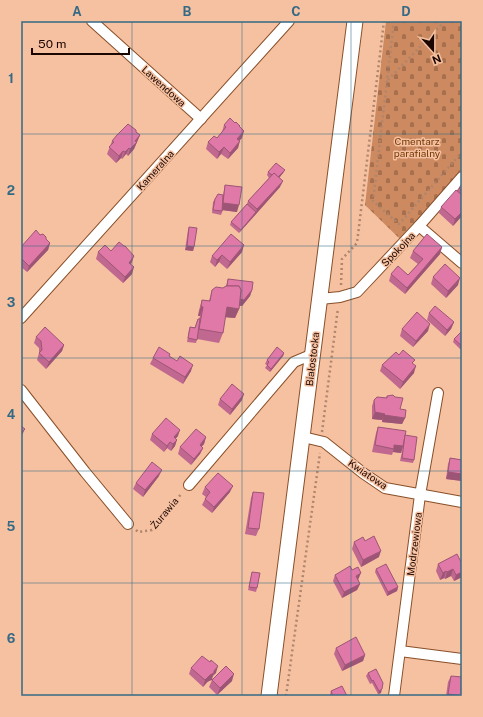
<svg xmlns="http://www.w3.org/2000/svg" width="483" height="717" font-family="'Public Sans',sans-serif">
  <defs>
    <pattern id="cemetery-stones" width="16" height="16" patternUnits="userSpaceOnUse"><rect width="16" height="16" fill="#cd8a60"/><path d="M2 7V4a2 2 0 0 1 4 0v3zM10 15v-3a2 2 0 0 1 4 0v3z" fill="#a66f4d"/></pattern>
  </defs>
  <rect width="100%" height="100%" fill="#f6c1a1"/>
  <polygon fill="url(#cemetery-stones)" points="386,21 462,21 462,169 400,239 365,205"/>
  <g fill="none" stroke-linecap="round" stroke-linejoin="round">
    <defs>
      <g id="street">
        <polyline points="92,21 201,119"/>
        <polyline points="419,226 462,263"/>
        <polyline points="320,299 340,297 357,292 419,226 462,177"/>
        <polyline points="21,318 289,21"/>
        <polyline points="21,390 85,472 128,524"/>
        <polyline points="303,437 324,442 363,473 385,488 462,502"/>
        <polyline points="189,485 294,362 313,354"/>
        <polyline points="400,651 462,659"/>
        <polyline points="394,696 420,495 438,393"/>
      </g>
      <polyline id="secondary" points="269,696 355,21"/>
    </defs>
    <use href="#street" stroke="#884f28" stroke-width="12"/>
    <use href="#secondary" stroke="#884f28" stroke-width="17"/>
    <g stroke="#af856d" stroke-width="2.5" stroke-dasharray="2 3" stroke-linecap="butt">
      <polyline points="394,21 373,201 399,224 462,152"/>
      <polyline points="388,80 445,21"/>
      <polyline points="341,285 342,259 357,243 384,21"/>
      <polyline points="322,432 338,308"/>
      <polyline points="136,530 138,532 152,530 182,493"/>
      <polyline points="286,696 320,453"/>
    </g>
    <use href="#street" stroke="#fff" stroke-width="10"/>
    <use href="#secondary" stroke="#fff" stroke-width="15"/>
  </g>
  <g fill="#c16890">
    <polygon points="224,125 239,127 242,138 239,141 238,148 228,159 221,154 217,159 206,149 208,142 217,138 222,132"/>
    <polygon points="136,132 140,135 134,149 128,156 126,154 122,159 121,158 116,163 107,154 112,141"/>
    <polygon points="285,170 283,173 279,178 280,187 239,233 230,225 231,222 247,204 248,201 269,178 267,175 268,172"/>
    <polygon points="462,184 462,216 453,226 439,213 441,207 457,191 459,188"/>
    <polygon points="225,185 237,212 223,210 221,215 212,213 213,202 215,199 223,195"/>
    <polygon points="189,227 194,247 193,251 185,250 188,230"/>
    <polygon points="40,235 50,243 48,250 27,272 21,267 21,247"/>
    <polygon points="442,247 440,254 405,294 389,281 391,274 408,275 418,264 410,258 413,251"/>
    <polygon points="111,251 132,262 131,264 132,274 123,283 96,259 98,252"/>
    <polygon points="242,252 227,269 219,262 215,267 210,262 212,256"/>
    <polygon points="433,277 458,285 446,298 431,284"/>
    <polygon points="228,279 252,290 250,296 242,306 239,306 239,309 235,318 225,317 223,333 219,343 197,339 196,343 187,342 189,330 190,327 195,327 198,319 199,319 200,316 198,316 199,310 202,300 209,301 212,290 223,288 226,286"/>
    <polygon points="429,313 454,322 451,329 445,336 427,320"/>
    <polygon points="402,329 428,331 413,347 400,336"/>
    <polygon points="462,333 462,351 453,342 454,339"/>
    <polygon points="36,337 64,345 62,351 46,369 37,360 39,353 39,348 34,343"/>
    <polygon points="284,353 283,356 270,372 265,368 267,365 265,364 267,360"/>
    <polygon points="169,356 191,371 183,384 150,364 153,358"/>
    <polygon points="382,365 414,365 414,373 400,389 380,371"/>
    <polygon points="387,396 400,409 405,418 402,424 382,422 382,420 372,419 372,406 374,400 386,398"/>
    <polygon points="220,399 242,400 230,415 218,405"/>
    <polygon points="378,427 405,436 414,460 413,463 400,461 403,447 401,453 393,452 392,455 372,452 376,433"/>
    <polygon points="152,434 178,436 176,438 175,446 171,451 167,448 164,452 150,440"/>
    <polygon points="206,437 204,444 201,447 203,448 200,454 191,465 178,454 180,447"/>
    <polygon points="450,458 462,460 462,481 446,479 448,464"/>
    <polygon points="159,476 143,497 133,489 136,483"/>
    <polygon points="205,487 230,492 212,513 202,505 206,497 202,494"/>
    <polygon points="253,492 259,529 256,536 245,534 251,498"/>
    <polygon points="365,541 379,557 361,567 352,549 354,542"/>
    <polygon points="438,564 462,564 462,577 454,581 451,576 445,579 444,578 440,580 436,571"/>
    <polygon points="376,569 398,587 397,591 387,596 375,572"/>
    <polygon points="252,572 257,588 256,592 248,590"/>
    <polygon points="335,575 358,580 360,584 357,590 342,598 333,581"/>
    <polygon points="336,648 365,655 363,661 342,671 334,654"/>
    <polygon points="191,668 216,673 203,687 189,674"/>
    <polygon points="376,669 381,693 378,694 372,683 370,684 366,676 368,673"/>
    <polygon points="451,676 462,696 446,696 448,682"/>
    <polygon points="212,680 232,681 217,695 209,687"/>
    <polygon points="331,691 347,696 326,696 330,695"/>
  </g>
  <g fill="#9d5575">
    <polygon points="244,131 242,138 235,145 237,139"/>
    <polygon points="140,135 134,149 128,156 130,149 135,141"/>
    <polygon points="240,141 238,148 228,159 230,153"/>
    <polygon points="224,147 221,154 217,159 219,152"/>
    <polygon points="129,148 126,154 122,159 125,152"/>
    <polygon points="123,151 121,158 116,163 119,156"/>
    <polygon points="285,170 283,173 275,183 276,179"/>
    <polygon points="283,181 280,187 239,233 241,230 256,212 257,209"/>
    <polygon points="223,203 239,205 237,212 221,210"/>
    <polygon points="462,212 462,216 453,226 455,219"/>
    <polygon points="50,243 48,250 27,272 29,266"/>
    <polygon points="244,245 242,252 227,269 230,262"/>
    <polygon points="187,246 194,247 193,251 185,250"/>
    <polygon points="442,247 440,254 405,294 407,288"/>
    <polygon points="222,255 219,262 215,267 217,260"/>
    <polygon points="134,256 132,262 127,269 129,263"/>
    <polygon points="134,267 132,274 123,283 125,277"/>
    <polygon points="460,278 458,285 446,298 448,291"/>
    <polygon points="252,290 250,296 242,306 237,305 239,299"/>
    <polygon points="201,306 203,307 200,316 198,316"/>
    <polygon points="227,307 239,309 235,318 223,317"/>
    <polygon points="454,322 451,329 445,336 447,330"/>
    <polygon points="430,324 428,331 413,347 416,341"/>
    <polygon points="64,345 62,351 46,369 49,362"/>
    <polygon points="284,353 283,356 270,372 271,369"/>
    <polygon points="193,365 191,371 183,384 185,377"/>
    <polygon points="416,366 414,373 400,389 403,382"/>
    <polygon points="244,394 242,400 230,415 232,409"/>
    <polygon points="375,412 385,414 382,420 372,419"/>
    <polygon points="384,415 405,418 402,424 382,422"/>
    <polygon points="25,429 21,437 21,433"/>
    <polygon points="180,430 178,436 172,443 174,437"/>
    <polygon points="206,437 204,444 197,452 200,445"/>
    <polygon points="177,440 175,446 171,451 173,444"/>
    <polygon points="170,442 167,448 164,452 167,446"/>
    <polygon points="394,445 403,446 401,453 393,452"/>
    <polygon points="203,448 200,454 191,465 194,459"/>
    <polygon points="162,470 159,476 143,497 145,490"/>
    <polygon points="448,472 462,474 462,481 446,479"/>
    <polygon points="233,486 230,492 212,513 214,507"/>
    <polygon points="381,551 379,557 361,567 363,560"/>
    <polygon points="453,569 451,576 445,579 447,572"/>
    <polygon points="446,571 444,578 440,580 443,573"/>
    <polygon points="462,572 462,577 454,581 456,575"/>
    <polygon points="361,573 358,580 353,583 356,576"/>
    <polygon points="360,584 357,590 342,598 344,592"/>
    <polygon points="398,587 397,591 387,596 388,592"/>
    <polygon points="365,655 363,661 342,671 345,665"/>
    <polygon points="218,666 216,673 213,675 212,680 207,682 203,687 205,680"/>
    <polygon points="234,674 232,681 217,695 220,688"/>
    <polygon points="382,689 381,693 378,694 379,691"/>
    <polygon points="448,694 460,696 447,696"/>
  </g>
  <g fill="#e079a7" stroke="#9d5575">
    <polygon points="230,118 235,123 236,122 240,126 239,126 244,131 237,139 240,141 230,153 224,147 219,152 208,142 214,136 217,138 226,127 224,125"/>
    <polygon points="128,124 136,130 136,132 140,135 135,141 137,142 130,149 129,148 125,152 123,151 119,156 109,147 114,142 112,141 117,135"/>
    <polygon points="276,163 285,170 278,177 274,173 272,175 268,172"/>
    <polygon points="274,173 283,181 257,209 248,201"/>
    <polygon points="462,184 462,191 459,188"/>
    <polygon points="225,185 242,187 239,205 223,203"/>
    <polygon points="456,190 462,195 462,212 455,219 441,207"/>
    <polygon points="218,194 223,195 222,211 213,210 215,199"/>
    <polygon points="247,204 256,212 241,230 231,222"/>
    <polygon points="189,227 197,228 194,247 187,246"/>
    <polygon points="36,230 40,235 43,234 46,237 46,239 50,243 29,266 21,258 21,251 22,250 21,249 21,247"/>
    <polygon points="231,234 244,245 230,262 222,255 217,260 212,256"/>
    <polygon points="427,234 442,247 407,288 391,274 398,266 408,275 423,259 413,251"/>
    <polygon points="119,242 124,246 125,246 134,256 129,263 134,267 125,277 98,252 105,245 111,251"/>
    <polygon points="445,264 460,278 448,291 433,277"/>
    <polygon points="228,279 253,282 252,290 244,300 240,299 241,290 239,286 227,286"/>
    <polygon points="226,286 239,286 241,290 239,309 227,307 223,333 199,329 203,307 201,306 202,300 210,301 212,290 216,287 223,288"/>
    <polygon points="435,306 454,322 447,330 429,313"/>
    <polygon points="417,312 430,324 416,341 402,329"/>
    <polygon points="198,319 200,319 197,340 188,338 190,327 195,328"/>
    <polygon points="45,327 64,345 49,362 39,353 42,350 41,341 36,337"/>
    <polygon points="461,332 462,333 462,346 454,339"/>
    <polygon points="159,347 170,354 169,356 177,361 180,356 193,365 185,377 153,358"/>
    <polygon points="277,347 284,353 271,369 267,365 269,362 267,360"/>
    <polygon points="403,350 415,360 412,363 416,366 403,382 382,365 396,352 399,355"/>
    <polygon points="232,384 244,394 232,409 220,399"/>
    <polygon points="393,395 395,397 403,398 400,409 406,410 405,418 384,415 385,414 375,412 374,400 377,397 387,398 387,396"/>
    <polygon points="166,418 180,430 174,437 177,440 173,444 170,442 167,446 152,434"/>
    <polygon points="21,426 25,429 21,433"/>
    <polygon points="378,427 406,431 403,446 394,445 394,449 375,445"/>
    <polygon points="196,429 206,437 200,445 203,448 194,459 180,447"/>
    <polygon points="405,435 417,437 414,460 402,458"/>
    <polygon points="450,458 462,460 462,474 448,472"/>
    <polygon points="152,462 162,470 145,490 136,483"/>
    <polygon points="218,473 233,486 214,507 205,499 210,492 205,487"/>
    <polygon points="253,492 264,493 259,529 248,528"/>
    <polygon points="374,536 381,551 363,560 354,542 363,537 365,541"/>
    <polygon points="457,554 462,564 462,572 456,575 453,569 447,572 446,571 443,573 438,564"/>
    <polygon points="386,564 398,587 388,592 376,569"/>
    <polygon points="350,566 352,570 358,567 361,573 356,576 360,584 344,592 335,575"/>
    <polygon points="252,572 260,573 257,588 249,587"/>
    <polygon points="356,637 365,655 345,665 336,648"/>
    <polygon points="202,656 210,662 211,660 218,666 214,671 214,673 210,675 205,680 191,668"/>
    <polygon points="226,666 234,674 220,688 212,680"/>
    <polygon points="376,669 383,683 382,689 379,691 373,680 372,681 368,673"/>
    <polygon points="451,676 462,677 462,696 448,694"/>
    <polygon points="342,686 347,696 333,696 331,691"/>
  </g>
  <path fill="none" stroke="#346a85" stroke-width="1" stroke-opacity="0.55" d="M 132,21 L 132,696M 242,21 L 242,696M 351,21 L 351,696M 21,134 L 462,134M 21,246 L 462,246M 21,358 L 462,358M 21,471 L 462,471M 21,583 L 462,583"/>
  <g text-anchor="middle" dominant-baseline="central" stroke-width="3" stroke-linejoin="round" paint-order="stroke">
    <g font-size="10" fill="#1c0700" stroke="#f6c1a1">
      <text transform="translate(164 86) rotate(42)">Lawendowa</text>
      <text transform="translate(155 170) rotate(-48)">Kameralna</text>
      <text transform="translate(398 249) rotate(-46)">Spokojna</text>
      <text transform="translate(312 359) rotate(-83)">Białostocka</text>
      <text transform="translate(368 474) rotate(34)">Kwiatowa</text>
      <text transform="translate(164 513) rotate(-50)">Żurawia</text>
      <text transform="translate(414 544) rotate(-83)">Modrzewiowa</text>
    </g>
    <g font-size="10" fill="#723704" stroke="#f6c1a1">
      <text x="417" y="141">Cmentarz<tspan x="417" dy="12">parafialny</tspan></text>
    </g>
  </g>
  <rect width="483" height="717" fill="none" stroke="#f6c1a1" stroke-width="44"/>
  <g transform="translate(433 50) rotate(159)" stroke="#f6c1a1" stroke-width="3" paint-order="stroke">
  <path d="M0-3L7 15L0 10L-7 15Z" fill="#1c0700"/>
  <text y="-6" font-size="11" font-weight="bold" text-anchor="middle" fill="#1c0700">N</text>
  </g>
  <path d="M32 48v6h97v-6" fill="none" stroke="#1c0700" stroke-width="2"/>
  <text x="38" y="48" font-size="12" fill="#1c0700" stroke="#f6c1a1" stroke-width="3" paint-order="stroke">50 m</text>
  <rect x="22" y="22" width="439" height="673" fill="none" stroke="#346a85" stroke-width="1.5"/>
  <g font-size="13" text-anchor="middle" font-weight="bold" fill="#346a85">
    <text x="77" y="16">A</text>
    <text x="187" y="16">B</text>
    <text x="296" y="16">C</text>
    <text x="406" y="16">D</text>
    <text x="11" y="83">1</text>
    <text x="11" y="195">2</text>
    <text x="11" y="307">3</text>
    <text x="11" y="419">4</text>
    <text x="11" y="531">5</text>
    <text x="11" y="643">6</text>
  </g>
</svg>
